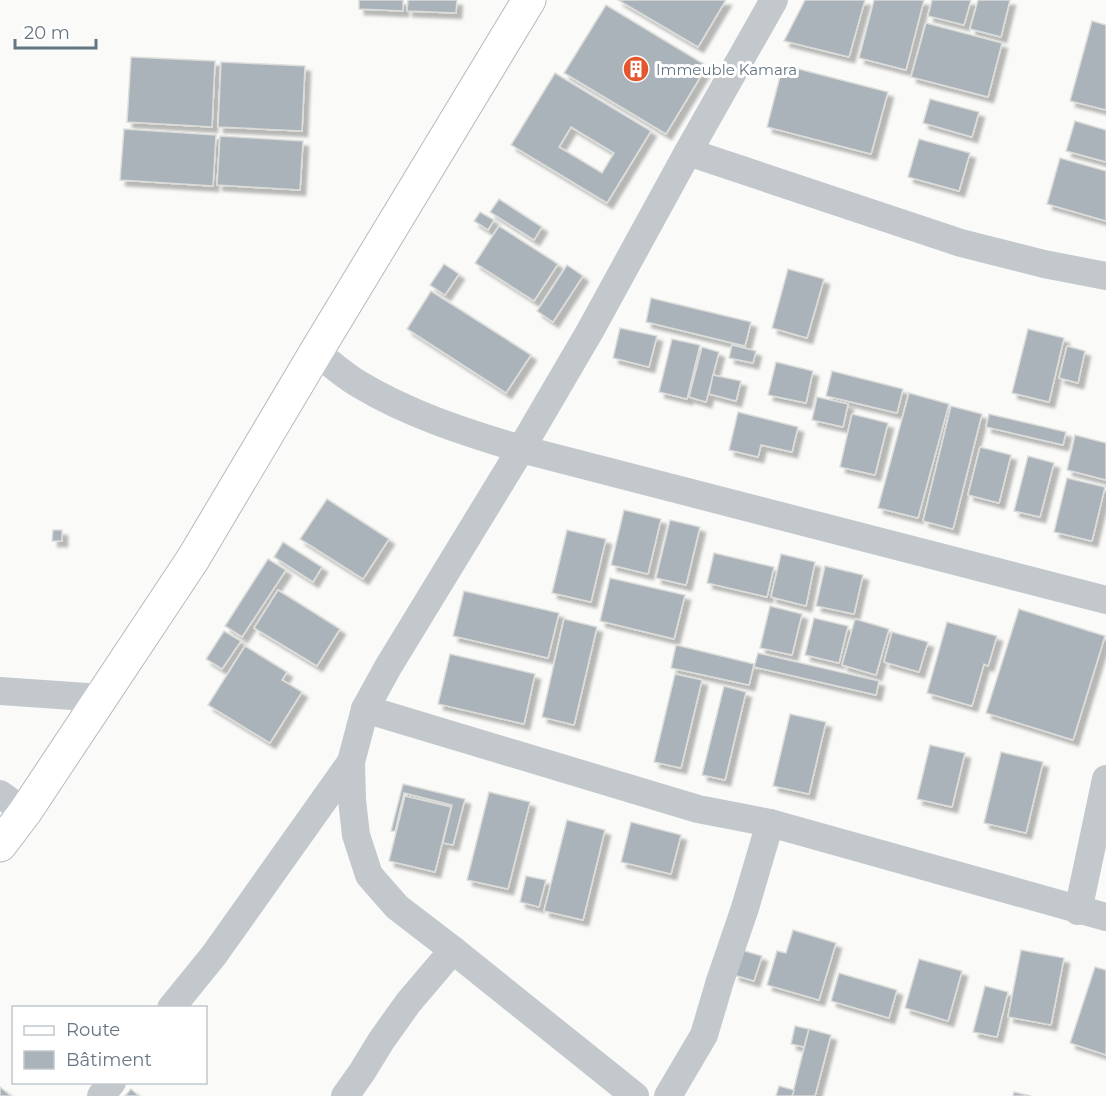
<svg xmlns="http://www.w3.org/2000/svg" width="1106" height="1096" font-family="Montserrat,sans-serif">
  <defs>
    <filter id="shadow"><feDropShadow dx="5.5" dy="5.5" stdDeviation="1.5" flood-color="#0004"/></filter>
  </defs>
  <rect width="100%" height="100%" fill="#fafaf8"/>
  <g fill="#aab3b9" stroke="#dcdcda" stroke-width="1.5" fill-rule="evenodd" filter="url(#shadow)">
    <polygon points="359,0 403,0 403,11 359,9"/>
    <polygon points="408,0 457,0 456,13 407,11"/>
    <polygon points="618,0 726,0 698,47"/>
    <polygon points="805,0 865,0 849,57 784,41"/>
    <polygon points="874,0 924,0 906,70 859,58"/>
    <polygon points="932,0 971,0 964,25 928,16"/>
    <polygon points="978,0 1010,0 1001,37 970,29"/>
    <polygon points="606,5 707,66 666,134 564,73"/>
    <polygon points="1092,21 1106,25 1106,110 1070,101"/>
    <polygon points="926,23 1002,43 988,97 911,77"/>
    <polygon points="131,57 215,61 212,127 127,122"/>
    <polygon points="221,62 305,66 302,131 218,127"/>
    <polygon points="783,65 888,92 871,154 767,127"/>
    <path d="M 555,73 L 651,131 L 607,203 L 511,145 ZM 571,127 L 614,153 L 602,173 L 559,147 Z"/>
    <polygon points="930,99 979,112 972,137 923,123"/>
    <polygon points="1075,121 1106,130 1106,162 1066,151"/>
    <polygon points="124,129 216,135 213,186 120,180"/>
    <polygon points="220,136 303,141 300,190 217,185"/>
    <polygon points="919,139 970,153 959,191 908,177"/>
    <polygon points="1060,158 1106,171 1106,221 1047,204"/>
    <polygon points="499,199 542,227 534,240 490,212"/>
    <polygon points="480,212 494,220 488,230 474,221"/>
    <polygon points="499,226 558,264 534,301 475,263"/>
    <polygon points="444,264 459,274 445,295 430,285"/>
    <polygon points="567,265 583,276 553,322 537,311"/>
    <polygon points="788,269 824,279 807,338 772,328"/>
    <polygon points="431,291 531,355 506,393 407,329"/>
    <polygon points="651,298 751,322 745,346 646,322"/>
    <polygon points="620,328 657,336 649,367 613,358"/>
    <polygon points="1028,329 1064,338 1049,402 1012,393"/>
    <polygon points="672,339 700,345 687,399 659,392"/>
    <polygon points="732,345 756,351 753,363 729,358"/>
    <polygon points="1067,346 1085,351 1078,383 1059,378"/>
    <polygon points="702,347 719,352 706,402 689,397"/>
    <polygon points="776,362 813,371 806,403 768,395"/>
    <polygon points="832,371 903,389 897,413 826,396"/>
    <polygon points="713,375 741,381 736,401 709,394"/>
    <polygon points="909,393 949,404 918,518 878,508"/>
    <polygon points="817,397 848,404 843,427 812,420"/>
    <polygon points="951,406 982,414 953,529 923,521"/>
    <polygon points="738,412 798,427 792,452 761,445 758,457 729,450"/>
    <polygon points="852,414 888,423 875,475 840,467"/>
    <polygon points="989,414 1066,432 1063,445 986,427"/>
    <polygon points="1075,435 1106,443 1106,480 1067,470"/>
    <polygon points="980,447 1011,455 999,503 968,495"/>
    <polygon points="1028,456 1054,463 1040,517 1014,511"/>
    <polygon points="1067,478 1105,487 1092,541 1054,532"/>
    <polygon points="327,499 389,539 363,579 300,539"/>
    <polygon points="624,510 661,519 648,574 611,565"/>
    <polygon points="670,520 700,527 686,585 656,578"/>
    <polygon points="53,530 62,530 62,541 52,541"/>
    <polygon points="567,530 606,539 591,602 552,593"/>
    <polygon points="283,542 322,567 313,582 274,557"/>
    <polygon points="714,553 774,567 767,597 707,583"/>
    <polygon points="781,554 815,562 806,606 771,597"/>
    <polygon points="268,559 286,570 242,637 225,626"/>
    <polygon points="825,566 863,575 854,614 816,606"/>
    <polygon points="610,578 685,595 674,639 600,621"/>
    <polygon points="278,590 340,629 317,666 254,628"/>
    <polygon points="464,591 559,613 548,658 453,636"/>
    <polygon points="770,606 802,614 792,655 760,648"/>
    <polygon points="1019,609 1105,636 1073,740 986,713"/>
    <polygon points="814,618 848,626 839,663 805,655"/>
    <polygon points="564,619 597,627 574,725 542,717"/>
    <polygon points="855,619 889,629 876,675 842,665"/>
    <polygon points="947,622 997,636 988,666 984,664 972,706 927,693"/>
    <polygon points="224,631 241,641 222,669 206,659"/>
    <polygon points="892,632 928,642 919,672 884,662"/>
    <polygon points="676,645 754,664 749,685 671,668"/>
    <polygon points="245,646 287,672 282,680 302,692 270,743 208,705"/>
    <polygon points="758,653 879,681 876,695 754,667"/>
    <polygon points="450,654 535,674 524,724 438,704"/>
    <polygon points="675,674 702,680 681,768 654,762"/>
    <polygon points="724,686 746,692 725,780 702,775"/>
    <polygon points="790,714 826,722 809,794 773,786"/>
    <polygon points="930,745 965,753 952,807 917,799"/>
    <polygon points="1001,752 1043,762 1026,833 984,823"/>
    <polygon points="403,784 465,799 453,845 443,843 452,805 404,793 395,831 391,831"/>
    <polygon points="489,792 530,802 508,889 467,880"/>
    <polygon points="405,796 451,807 435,872 389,861"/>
    <polygon points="567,820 605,830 583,920 544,911"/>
    <polygon points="631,822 681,835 671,874 621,862"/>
    <polygon points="526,876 546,880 539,907 520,902"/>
    <polygon points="793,930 836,943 819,1000 767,985 777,951 786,953"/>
    <polygon points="741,950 762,956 754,981 734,975"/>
    <polygon points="1021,950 1064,958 1051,1025 1008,1017"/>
    <polygon points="919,959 962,971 948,1021 905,1008"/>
    <polygon points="1095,967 1106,970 1106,1055 1070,1043"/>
    <polygon points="839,973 897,990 889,1018 831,1001"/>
    <polygon points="985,986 1008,992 997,1037 973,1032"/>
    <polygon points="795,1026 809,1029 804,1047 791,1044"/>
    <polygon points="809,1029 831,1035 815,1096 792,1096"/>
    <polygon points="779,1086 794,1090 792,1096 776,1096"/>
    <polygon points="0,1087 11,1096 0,1096"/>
    <polygon points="131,1089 139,1096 125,1096"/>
    <polygon points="1014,1092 1031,1096 1013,1096"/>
  </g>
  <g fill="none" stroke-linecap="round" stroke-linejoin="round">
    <defs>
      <polyline id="major" points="0,845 25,812 193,559 316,352 529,0"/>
    </defs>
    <use href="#major" stroke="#b5babe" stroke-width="35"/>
    <g stroke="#c3c8cc" stroke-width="28">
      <polyline points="688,152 961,243 1044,264 1106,276"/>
      <path d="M 316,352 C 329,362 342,374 357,383 C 408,414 464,432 521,449 L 1106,600"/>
      <polyline points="0,691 101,698"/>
      <polyline points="365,709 698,809 770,823 1106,917"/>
      <polyline points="0,794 25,812"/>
      <polyline points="1078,911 1106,779"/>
      <polyline points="171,1008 214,955 351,762"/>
      <polyline points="101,1096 112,1082"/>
      <polyline points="345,1096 362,1072 381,1041 408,1003 453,950"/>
      <polyline points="635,1096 453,950 397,907 369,875 356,835 352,800 351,762 365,709 388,667 521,449 590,331 688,152 774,0"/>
      <polyline points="668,1096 704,1035 720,981 745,908 770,823"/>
    </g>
    <use href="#major" stroke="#fff" stroke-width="33"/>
  </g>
  <defs>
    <symbol id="building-disc" viewBox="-11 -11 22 22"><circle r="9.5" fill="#e4572e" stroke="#fff"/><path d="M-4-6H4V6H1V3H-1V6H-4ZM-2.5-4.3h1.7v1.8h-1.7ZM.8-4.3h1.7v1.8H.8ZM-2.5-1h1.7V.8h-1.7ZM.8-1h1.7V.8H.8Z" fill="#fff"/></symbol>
  </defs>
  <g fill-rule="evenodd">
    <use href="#building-disc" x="621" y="54" width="30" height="30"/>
  </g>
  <g text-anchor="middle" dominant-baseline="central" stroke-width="6" stroke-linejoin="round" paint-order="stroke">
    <g font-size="15" fill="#657683" stroke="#fff" text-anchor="start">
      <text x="656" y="69">Immeuble Kamara</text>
    </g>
  </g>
  <rect x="12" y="1006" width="195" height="78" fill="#ffffff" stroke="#c1c8cd" stroke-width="1.5"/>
  <rect x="24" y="1026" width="30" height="9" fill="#ffffff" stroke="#c1c8cd" stroke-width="1.5"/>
  <text x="66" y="1036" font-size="18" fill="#657683">Route</text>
  <rect x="24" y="1051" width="30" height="18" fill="#aab3b9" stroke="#c1c8cd" stroke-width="1.5"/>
  <text x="66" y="1066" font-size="18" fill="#657683">Bâtiment</text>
  <path d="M15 39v9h81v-9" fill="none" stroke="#657683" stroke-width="3"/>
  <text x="24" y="39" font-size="18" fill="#657683" stroke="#ffffff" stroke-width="4.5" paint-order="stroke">20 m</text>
</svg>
